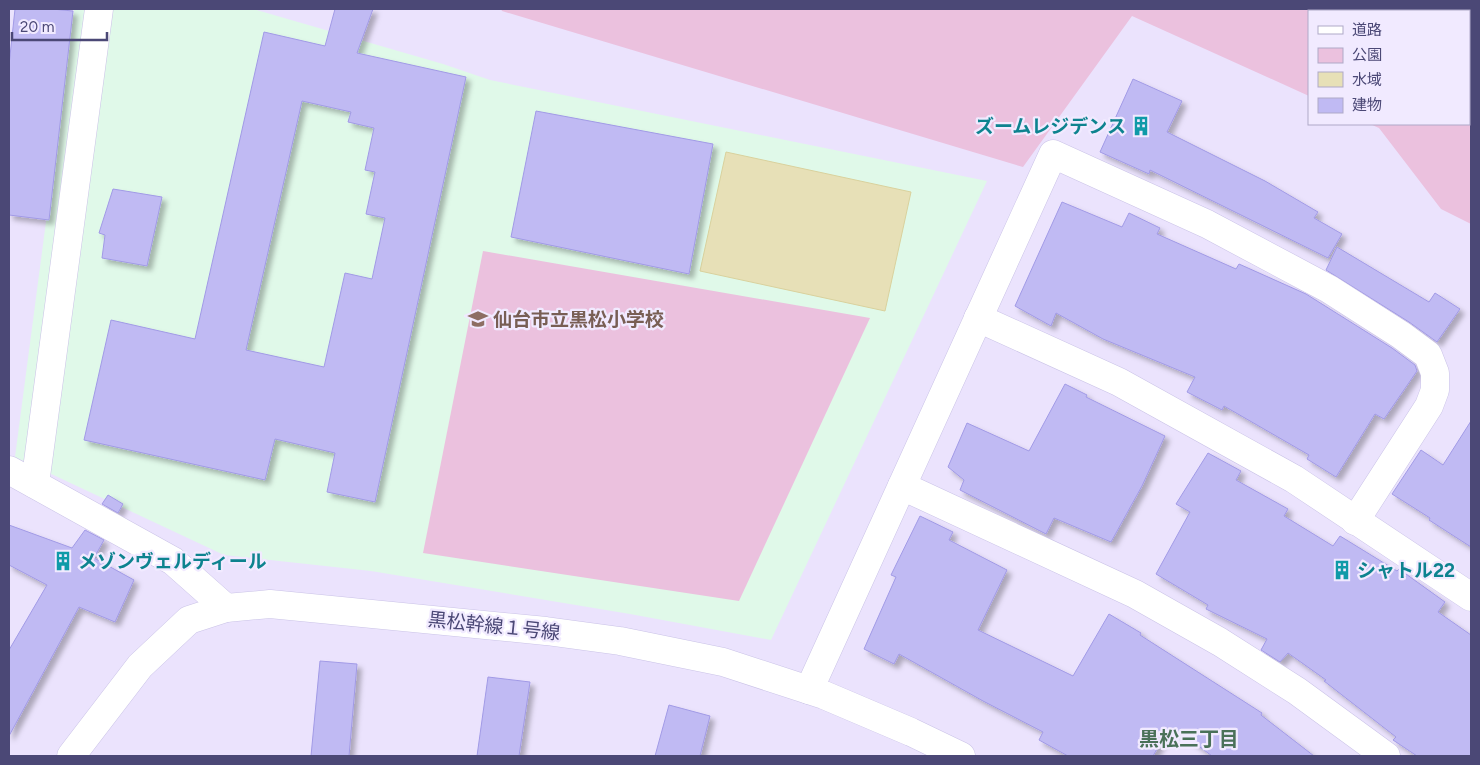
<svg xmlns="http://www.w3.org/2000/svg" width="1480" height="765" font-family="Figtree,'Noto Sans JP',sans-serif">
  <defs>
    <filter id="shadow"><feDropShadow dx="4.5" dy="4.5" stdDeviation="2.5" flood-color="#0004"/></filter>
  </defs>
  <rect width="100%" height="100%" fill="#ebe3fd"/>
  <polygon fill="#e0f9e9" points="74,9 253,9 443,64 490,80 987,181 771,640 630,614 371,571 224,555 15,457"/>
  <g fill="#ebc1de">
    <polygon points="501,9 1471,9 1471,224 1441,209 1379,128 1370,124 1469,124 1469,11 1309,11 1309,96 1132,16 1023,167 502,11"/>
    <polygon points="483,251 870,318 739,601 423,553"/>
  </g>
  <polygon fill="#e7e0b7" stroke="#d9d19d" points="726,152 911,192 885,311 700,271"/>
  <g fill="#c0baf3" stroke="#a19ae6" fill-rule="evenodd" filter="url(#shadow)">
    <polygon points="15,9 52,9 73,11 49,220 9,215 9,65"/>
    <path d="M 335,9 L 373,9 L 357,53 L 466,77 L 375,502 L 327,492 L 335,453 L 275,439 L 265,480 L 84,440 L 111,320 L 195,339 L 264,32 L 325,46 ZM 302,101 L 351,112 L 348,122 L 374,128 L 365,170 L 375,172 L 366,214 L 385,218 L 372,279 L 345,273 L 324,367 L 246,350 Z"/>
    <polygon points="1133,79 1182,101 1167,132 1265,181 1318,212 1314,218 1342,234 1328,258 1150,170 1149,174 1100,152"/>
    <polygon points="536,111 713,144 689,274 511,237"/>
    <polygon points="113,189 162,197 147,266 102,258 105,235 99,233"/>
    <polygon points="1062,202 1122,227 1129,213 1160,228 1157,234 1236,269 1239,264 1306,294 1392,348 1415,365 1417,371 1384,419 1375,414 1336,477 1307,459 1309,455 1224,406 1222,410 1187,392 1195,377 1103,339 1056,313 1051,326 1015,306"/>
    <polygon points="1337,247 1429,302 1435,293 1460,309 1437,342 1409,322 1326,270"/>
    <polygon points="1065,384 1087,395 1086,397 1165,436 1142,486 1111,542 1054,518 1046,534 960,490 964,480 948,467 967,423 1029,451"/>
    <polygon points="1471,421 1471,547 1429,520 1430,518 1392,494 1421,450 1443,465"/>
    <polygon points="1208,453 1241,471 1236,480 1288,509 1284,516 1333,546 1340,536 1397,571 1399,569 1445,602 1438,612 1471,635 1471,756 1417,756 1393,740 1396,737 1324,681 1326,680 1288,653 1280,662 1261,650 1267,639 1206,609 1208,605 1156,574 1190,512 1176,504"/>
    <polygon points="108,495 123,504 118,513 102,504"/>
    <polygon points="920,516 953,532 949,540 1007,570 978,630 1073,676 1109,614 1141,633 1140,635 1262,713 1261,715 1314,756 1212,756 1177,730 1175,732 1169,728 1153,756 1068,756 1039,740 1043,732 983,701 899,654 894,664 864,649 896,577 891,575"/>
    <polygon points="9,525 72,548 85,530 104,540 94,558 134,580 115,622 79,607 9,736 9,650 47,585 9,565"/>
    <polygon points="320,661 357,664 349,756 311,756"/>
    <polygon points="488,677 530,682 519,756 477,756"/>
    <polygon points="669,705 710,716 700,756 655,756"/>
  </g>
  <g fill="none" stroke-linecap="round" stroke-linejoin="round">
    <defs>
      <g id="minor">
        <polyline points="978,318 1119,382 1294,479 1471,597"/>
        <polyline points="9,470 173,561 226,608"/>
        <polyline points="35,484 99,9"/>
        <polyline points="902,486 1135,594 1220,642 1297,691 1386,756"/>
        <polyline points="809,690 1053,154 1207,224 1329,289 1401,335 1428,355 1435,373 1435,390 1429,406 1355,521"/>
      </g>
      <polyline id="tertiary" points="71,756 140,666 189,620 226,608 270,604 546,631 620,641 723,662 824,695 911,732 961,756"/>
    </defs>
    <use href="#minor" stroke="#cac3e7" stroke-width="29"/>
    <use href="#tertiary" stroke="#cac3e7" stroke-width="29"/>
    <use href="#minor" stroke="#fff" stroke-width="28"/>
    <use href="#tertiary" stroke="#fff" stroke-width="28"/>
  </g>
  <defs>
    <symbol id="building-bare" viewBox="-9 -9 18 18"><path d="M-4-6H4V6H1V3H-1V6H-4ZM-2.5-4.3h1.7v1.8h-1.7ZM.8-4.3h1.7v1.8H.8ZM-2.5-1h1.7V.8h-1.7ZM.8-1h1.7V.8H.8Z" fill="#0f9aa8" stroke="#f1eaff" stroke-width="2.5" paint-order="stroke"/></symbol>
    <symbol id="school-bare" viewBox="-9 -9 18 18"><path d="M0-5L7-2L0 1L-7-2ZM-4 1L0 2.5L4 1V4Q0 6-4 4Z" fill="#8d6e63" stroke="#f1eaff" stroke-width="2.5" paint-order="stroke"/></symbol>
  </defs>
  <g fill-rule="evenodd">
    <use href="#building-bare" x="1127" y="112" width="28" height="28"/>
    <use href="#school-bare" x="464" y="305" width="28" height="28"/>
    <use href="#building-bare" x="49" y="547" width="28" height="28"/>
    <use href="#building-bare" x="1328" y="556" width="28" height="28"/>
  </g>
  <g text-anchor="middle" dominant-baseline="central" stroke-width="4.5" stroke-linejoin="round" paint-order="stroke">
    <g font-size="19" font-weight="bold" fill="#0d838f" stroke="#f1eaff" text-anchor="start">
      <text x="1126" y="126" text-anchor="end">ズームレジデンス</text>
      <text x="78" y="561">メゾンヴェルディール</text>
      <text x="1357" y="570">シャトル22</text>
    </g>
    <g font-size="19" font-weight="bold" fill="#785e54" stroke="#f1eaff" text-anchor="start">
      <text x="493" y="319">仙台市立黒松小学校</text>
    </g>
    <g font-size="19" fill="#4b4876" stroke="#f1eaff">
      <text transform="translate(494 626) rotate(6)">黒松幹線１号線</text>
    </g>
    <g font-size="20" font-weight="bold" fill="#4a7159" stroke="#f1eaff">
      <text x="1189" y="739">黒松三丁目</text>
    </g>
  </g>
  <rect width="1480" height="765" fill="none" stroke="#4b4876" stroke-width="20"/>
  <rect x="1308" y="10" width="162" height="115" fill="#f1eaff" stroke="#afa9c8"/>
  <rect x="1318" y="26" width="25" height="8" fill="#ffffff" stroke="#afa9c8"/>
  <text x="1352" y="35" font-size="15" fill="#4b4876">道路</text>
  <rect x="1318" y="48" width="25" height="15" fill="#ebc1de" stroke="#afa9c8"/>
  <text x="1352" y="60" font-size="15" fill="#4b4876">公園</text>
  <rect x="1318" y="72" width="25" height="15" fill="#e7e0b7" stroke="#afa9c8"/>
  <text x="1352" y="85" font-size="15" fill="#4b4876">水域</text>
  <rect x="1318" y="98" width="25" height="15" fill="#c0baf3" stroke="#afa9c8"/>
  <text x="1352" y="110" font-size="15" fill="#4b4876">建物</text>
  <path d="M12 32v8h95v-8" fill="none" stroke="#4b4876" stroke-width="2.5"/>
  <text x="20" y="32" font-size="15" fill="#4b4876" stroke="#f1eaff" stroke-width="4" paint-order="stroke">20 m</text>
</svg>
